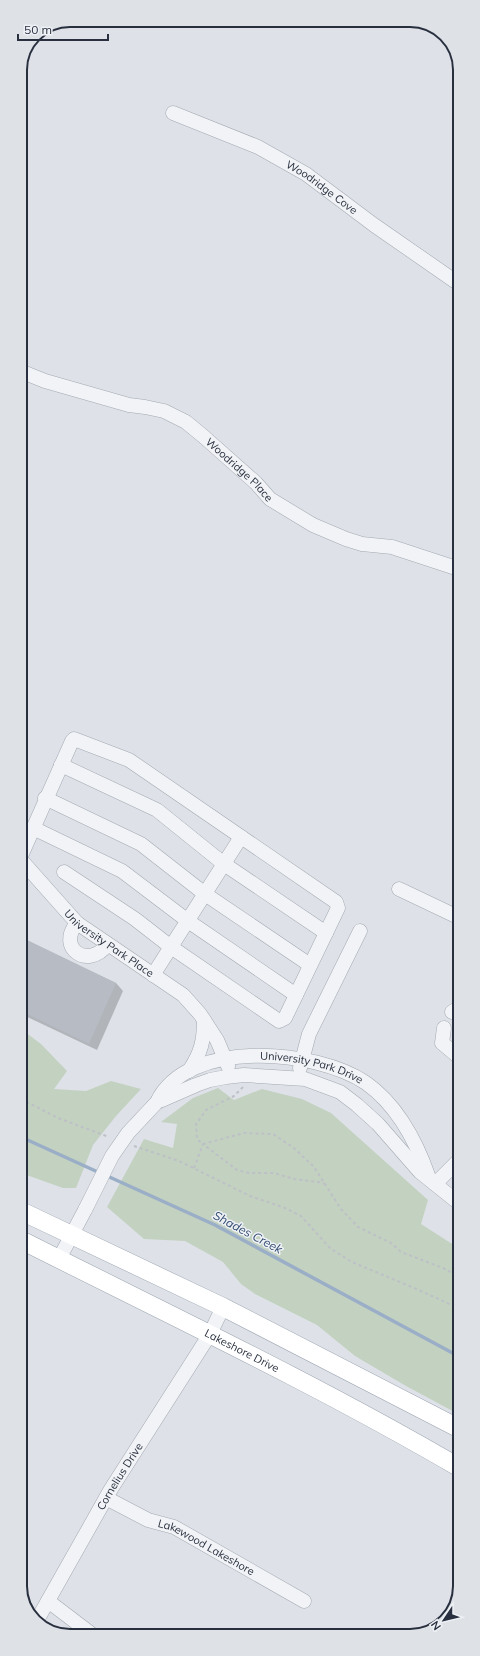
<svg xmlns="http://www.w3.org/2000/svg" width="480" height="1656" font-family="Mulish,sans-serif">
  <rect width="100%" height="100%" fill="#dee2e8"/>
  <g fill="#c3d1c0">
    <polygon points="21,1029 41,1044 67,1071 54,1089 86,1091 111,1081 141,1089 116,1116 93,1145 76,1188 63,1188 21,1173"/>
    <polygon points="218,1088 234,1100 262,1089 302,1099 331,1113 428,1200 421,1224 460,1249 460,1415 406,1386 355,1356 317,1325 255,1294 241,1284 223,1262 185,1241 144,1239 107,1207 144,1139 173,1148 177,1124 161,1122 193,1098"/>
  </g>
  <polygon fill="#0003" points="21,938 116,983 123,991 97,1050 21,1014"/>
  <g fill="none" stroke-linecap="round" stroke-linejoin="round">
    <g stroke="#9aaec7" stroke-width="3.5">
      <polyline points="21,1137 100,1173"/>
      <polyline points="105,1175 215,1225 460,1357"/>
    </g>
  </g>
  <polygon fill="#b6bbc4" points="21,937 116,983 89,1044 21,1011"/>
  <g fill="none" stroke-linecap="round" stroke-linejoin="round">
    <defs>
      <g id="minor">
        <path id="s1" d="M 173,113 L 258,147 L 306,174 L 374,225 L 459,284"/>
        <path id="s2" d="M 20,371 L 45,381 L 129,405 L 145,407 L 164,411 L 186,422 L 203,436 L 256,483 L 270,499 L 313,525 L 346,539 L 362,544 L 392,547 L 459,569"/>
        <polyline points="61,765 157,810 224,864 326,933"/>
        <polyline points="45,798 141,844 205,894 310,965"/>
        <polyline points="33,828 122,871 188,921 296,995"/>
        <polyline points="21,856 72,741 74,739 129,760 336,902 338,908 285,1018 279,1021 171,947 135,919 64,872"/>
        <path id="s3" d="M 21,860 L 77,923 L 183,995 L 200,1014 L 217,1040 L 228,1066"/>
        <polyline points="399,889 460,918"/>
        <path d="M 77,923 C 56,948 88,970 107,945"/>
        <polyline points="153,975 241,837"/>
        <polyline points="452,1012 460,1007"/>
        <polyline points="444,1028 442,1043 460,1058"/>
        <polyline points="300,1068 309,1034 360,931"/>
        <path d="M 189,1071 C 201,1053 204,1041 204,1020"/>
        <polyline points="157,1102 196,1085 210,1080 226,1077 244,1075 305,1079 340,1092 357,1105 378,1124 420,1172 460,1204"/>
        <path id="s4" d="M 157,1102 C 188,1038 316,1049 366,1083 C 397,1105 417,1143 429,1178"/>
        <polyline points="435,1184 460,1159"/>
        <polyline points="59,1259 86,1208"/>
        <path id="s5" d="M 106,1498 L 148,1520 L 174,1527 L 304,1601"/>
        <polyline points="48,1601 94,1636"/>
        <path id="s6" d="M 36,1622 L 111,1489 L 210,1334 L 223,1307"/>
      </g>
      <g id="major">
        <polyline points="21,1211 223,1307 460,1429"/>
        <path id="s7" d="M 21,1240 C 168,1314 318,1385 460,1468"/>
      </g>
    </defs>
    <use href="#minor" stroke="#a4a9b2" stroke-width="15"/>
    <use href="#major" stroke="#9ea6b3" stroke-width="19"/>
    <g stroke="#bdc0c6" stroke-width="2" stroke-dasharray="3 3" stroke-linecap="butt">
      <polyline points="243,1087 234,1096 206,1110 196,1124 197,1139 203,1144 244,1133 273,1134 294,1148 314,1167 341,1209 358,1227 391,1243 401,1252 443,1268 460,1277"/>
      <polyline points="21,1099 58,1118 109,1137"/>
      <polyline points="134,1146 179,1161 250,1196 285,1208 301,1216 330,1248 339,1254 352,1262 419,1290 460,1309"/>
      <polyline points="194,1168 203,1144 237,1170 249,1173 274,1173 294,1179 318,1182 325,1184"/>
    </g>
    <use href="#minor" stroke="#f1f3f6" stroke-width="14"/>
    <use href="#major" stroke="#fff" stroke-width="18"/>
    <defs>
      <polyline id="minor-bridge" points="86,1208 112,1156 128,1133 157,1102"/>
    </defs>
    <use href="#minor-bridge" stroke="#a4a9b2" stroke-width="15" stroke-linecap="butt"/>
    <use href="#minor-bridge" stroke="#f1f3f6" stroke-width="14"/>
  </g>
  <g text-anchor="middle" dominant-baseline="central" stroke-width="3" stroke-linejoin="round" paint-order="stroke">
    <g font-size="11" fill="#282f3e" stroke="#eef1f5">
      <text stroke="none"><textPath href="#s1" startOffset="167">Woodridge Cove</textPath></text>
      <text stroke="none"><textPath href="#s2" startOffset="246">Woodridge Place</textPath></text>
      <text stroke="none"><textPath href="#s3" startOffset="122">University Park Place</textPath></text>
      <text stroke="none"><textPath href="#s4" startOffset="172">University Park Drive</textPath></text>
      <text stroke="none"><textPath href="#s7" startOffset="247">Lakeshore Drive</textPath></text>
      <text stroke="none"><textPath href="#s6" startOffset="168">Cornelius Drive</textPath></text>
      <text stroke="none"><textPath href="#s5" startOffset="112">Lakewood Lakeshore</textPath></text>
    </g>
    <g font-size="12" font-style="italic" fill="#334d71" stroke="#eef1f5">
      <text transform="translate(248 1232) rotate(28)">Shades Creek</text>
    </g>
  </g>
  <path d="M0 0H480V1656H0ZM70 27H410A43 43 0 0 1 453 70V1586A43 43 0 0 1 410 1629H70A43 43 0 0 1 27 1586V70A43 43 0 0 1 70 27Z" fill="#dee1e6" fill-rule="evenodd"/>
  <path fill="none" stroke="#282f3e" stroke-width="2" d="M70 27H410A43 43 0 0 1 453 70V1586A43 43 0 0 1 410 1629H70A43 43 0 0 1 27 1586V70A43 43 0 0 1 70 27Z"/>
  <g transform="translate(444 1620) rotate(235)" stroke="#eef1f5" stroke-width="3" paint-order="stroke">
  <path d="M0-3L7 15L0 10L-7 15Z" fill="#282f3e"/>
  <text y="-6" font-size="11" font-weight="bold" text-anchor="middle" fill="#282f3e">N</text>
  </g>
  <path d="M18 34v6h90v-6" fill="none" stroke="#282f3e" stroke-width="2"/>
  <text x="24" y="34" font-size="12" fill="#282f3e" stroke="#eef1f5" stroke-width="3" paint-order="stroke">50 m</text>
</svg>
